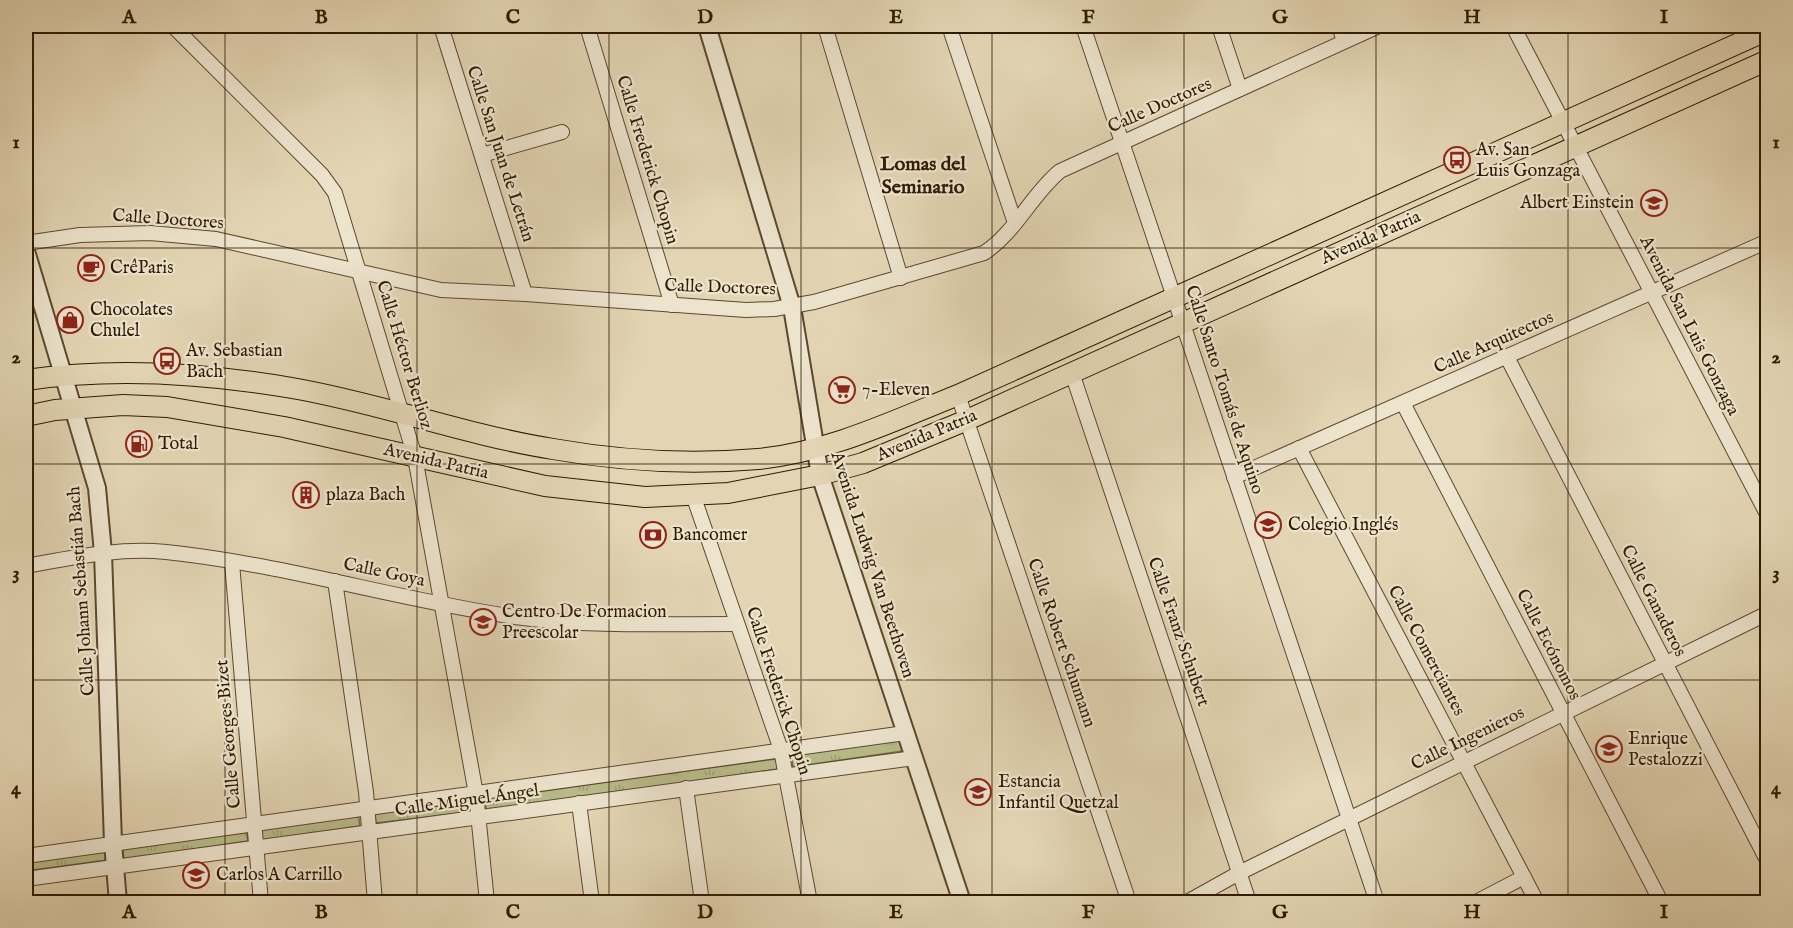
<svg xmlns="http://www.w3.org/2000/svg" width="1793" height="928" font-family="'IM FELL English',serif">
  <defs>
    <pattern id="grass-tufts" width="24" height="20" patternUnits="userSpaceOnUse" patternTransform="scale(1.5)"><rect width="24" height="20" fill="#b8bc8a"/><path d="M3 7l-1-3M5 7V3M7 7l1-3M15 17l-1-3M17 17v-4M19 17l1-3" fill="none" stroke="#9ea175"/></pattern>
  </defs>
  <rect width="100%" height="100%" fill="#e3d5b3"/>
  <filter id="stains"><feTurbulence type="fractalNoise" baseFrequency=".00333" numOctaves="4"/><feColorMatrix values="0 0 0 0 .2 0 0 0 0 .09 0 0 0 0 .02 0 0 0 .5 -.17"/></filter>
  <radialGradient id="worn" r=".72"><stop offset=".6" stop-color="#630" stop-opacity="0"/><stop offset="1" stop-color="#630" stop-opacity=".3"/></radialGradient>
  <g fill="url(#grass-tufts)" stroke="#746b46" stroke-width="1.5">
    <polygon points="898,738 903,751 793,767 791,755"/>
    <polygon points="776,759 778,769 487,811 483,798"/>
    <polygon points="469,802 470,812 376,823 375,814"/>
    <polygon points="358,813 360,826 260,841 258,828"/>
    <polygon points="246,830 248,841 121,860 119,848"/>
    <polygon points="105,850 107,860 26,871 26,861"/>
  </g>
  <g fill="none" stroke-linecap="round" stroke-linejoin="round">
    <defs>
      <g id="minor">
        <polyline points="173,26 322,175 335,193 415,457 476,794 487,902"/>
        <polyline points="441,26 525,294"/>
        <polyline points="587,26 672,305"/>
        <polyline points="825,26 901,278"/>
        <polyline points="949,26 1015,223"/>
        <polyline points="1083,26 1377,902"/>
        <polyline points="1219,26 1240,89"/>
        <polyline points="1339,26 1344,41"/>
        <polyline points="1513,26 1768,516"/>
        <polyline points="482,155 562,132"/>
        <path d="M 26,243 L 80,235 L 150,233 L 216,239 L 441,290 L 525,294 L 746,310 L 774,309 L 814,302 L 984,253 C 1016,232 1031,195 1060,171 L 1379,26"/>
        <polyline points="1507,357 1768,862"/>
        <polyline points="1072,373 1249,902"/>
        <polyline points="958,395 1129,902"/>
        <polyline points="1403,403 1661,902"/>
        <polyline points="1299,448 1537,902"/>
        <polyline points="1234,477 1768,241"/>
        <polyline points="693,495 781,750 810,902"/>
        <polyline points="232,563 261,902"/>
        <path d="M 26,566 C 71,558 119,547 166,552 C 283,564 398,600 515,617 C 588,627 663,624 737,624"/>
        <polyline points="335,581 366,792 375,902"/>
        <polyline points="686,788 702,902"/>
        <polyline points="579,803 592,902"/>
        <polyline points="26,856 905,733"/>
        <polyline points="26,879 914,758"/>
        <polyline points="1187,902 1239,873 1768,613"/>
        <polyline points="1476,902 1524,877"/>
      </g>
      <g id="tertiary">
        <polyline points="707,26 792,307 820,475 962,902"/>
        <polyline points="26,251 97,488 103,553 113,843 118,902"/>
      </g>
      <g id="primary">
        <path d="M 26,380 C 115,367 204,373 292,388 C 380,403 465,435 553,449 C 621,461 689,465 758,459 C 829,452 893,421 958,395 L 1768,30"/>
        <polyline points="26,416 55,410 123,405 167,407 284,427 545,486 645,497 728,493 820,475 863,463 967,420 1768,60"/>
      </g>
    </defs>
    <use href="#minor" stroke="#5c492f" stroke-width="16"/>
    <use href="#tertiary" stroke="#5c492f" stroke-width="20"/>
    <use href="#primary" stroke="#2f1a03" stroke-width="22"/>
    <use href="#minor" stroke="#ede4ce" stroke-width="14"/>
    <use href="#tertiary" stroke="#ede4ce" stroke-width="16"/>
    <use href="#primary" stroke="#e3d5b3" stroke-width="20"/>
  </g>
  <path fill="none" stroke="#2f1a03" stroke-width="1.5" stroke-opacity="0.55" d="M 225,26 L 225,902M 417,26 L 417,902M 609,26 L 609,902M 801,26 L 801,902M 992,26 L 992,902M 1184,26 L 1184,902M 1376,26 L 1376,902M 1568,26 L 1568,902M 26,248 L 1768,248M 26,464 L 1768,464M 26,680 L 1768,680"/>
  <defs>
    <symbol id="bus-ring" viewBox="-11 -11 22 22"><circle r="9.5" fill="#ede4ce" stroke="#8f2418" stroke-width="1.5"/><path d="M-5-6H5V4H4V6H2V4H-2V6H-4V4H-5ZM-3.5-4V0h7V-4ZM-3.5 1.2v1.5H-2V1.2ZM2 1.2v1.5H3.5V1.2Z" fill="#8f2418"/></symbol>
    <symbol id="school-ring" viewBox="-11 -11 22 22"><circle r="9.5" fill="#ede4ce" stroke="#8f2418" stroke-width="1.5"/><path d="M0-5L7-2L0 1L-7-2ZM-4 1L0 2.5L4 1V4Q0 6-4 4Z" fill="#8f2418"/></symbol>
    <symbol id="cafe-ring" viewBox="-11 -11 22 22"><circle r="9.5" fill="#ede4ce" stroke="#8f2418" stroke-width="1.5"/><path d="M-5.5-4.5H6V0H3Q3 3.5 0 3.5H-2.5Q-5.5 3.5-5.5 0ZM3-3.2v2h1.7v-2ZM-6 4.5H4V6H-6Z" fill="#8f2418"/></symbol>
    <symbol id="shop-ring" viewBox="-11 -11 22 22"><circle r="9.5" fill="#ede4ce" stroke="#8f2418" stroke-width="1.5"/><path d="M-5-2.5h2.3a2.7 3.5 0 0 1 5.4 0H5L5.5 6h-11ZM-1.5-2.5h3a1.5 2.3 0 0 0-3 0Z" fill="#8f2418"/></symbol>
    <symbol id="supermarket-ring" viewBox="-11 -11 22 22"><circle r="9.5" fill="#ede4ce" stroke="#8f2418" stroke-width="1.5"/><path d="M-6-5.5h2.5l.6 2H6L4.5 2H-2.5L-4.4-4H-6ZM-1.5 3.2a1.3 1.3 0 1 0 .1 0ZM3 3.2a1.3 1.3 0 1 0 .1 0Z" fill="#8f2418"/></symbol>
    <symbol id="fuel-ring" viewBox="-11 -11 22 22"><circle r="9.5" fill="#ede4ce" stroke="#8f2418" stroke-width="1.5"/><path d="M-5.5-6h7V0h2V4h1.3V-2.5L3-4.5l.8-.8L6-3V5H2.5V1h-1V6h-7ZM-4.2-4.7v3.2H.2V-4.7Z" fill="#8f2418"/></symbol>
    <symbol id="building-ring" viewBox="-11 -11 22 22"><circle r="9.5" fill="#ede4ce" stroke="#8f2418" stroke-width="1.5"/><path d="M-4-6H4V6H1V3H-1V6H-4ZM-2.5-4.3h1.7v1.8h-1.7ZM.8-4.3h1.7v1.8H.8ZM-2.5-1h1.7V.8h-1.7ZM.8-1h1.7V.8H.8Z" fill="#8f2418"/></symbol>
    <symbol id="bank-ring" viewBox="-11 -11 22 22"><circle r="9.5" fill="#ede4ce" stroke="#8f2418" stroke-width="1.5"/><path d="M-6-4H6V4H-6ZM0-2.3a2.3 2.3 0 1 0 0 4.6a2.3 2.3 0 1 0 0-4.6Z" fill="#8f2418"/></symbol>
  </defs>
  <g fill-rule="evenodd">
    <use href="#bus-ring" x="1442" y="145" width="30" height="30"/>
    <use href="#school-ring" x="1639" y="188" width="30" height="30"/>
    <use href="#cafe-ring" x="76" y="253" width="30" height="30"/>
    <use href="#shop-ring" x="55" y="305" width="30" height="30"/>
    <use href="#bus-ring" x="152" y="346" width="30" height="30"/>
    <use href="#supermarket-ring" x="827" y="375" width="30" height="30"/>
    <use href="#fuel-ring" x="124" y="429" width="30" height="30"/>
    <use href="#building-ring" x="291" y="480" width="30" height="30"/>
    <use href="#school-ring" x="1253" y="510" width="30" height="30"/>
    <use href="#bank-ring" x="638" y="520" width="30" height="30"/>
    <use href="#school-ring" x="468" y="607" width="30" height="30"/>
    <use href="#school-ring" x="1594" y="734" width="30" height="30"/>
    <use href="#school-ring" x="963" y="777" width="30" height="30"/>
    <use href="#school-ring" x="181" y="860" width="30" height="30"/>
  </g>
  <g text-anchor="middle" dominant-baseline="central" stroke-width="4.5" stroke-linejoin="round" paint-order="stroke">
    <g font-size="18" fill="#2f1a03" stroke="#ede4ce">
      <text transform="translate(1160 106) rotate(-24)">Calle Doctores</text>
      <text transform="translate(500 154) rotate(72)">Calle San Juan de Letrán</text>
      <text transform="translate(647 160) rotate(73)">Calle Frederick Chopin</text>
      <text transform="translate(168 220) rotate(4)">Calle Doctores</text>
      <text transform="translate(1371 238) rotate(-24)">Avenida Patria</text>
      <text transform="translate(720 288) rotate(2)">Calle Doctores</text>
      <text transform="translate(1689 326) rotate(63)">Avenida San Luis Gonzaga</text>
      <text transform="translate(1494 343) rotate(-24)">Calle Arquitectos</text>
      <text transform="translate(404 355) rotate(73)">Calle Héctor Berlioz</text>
      <text transform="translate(1224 390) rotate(72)">Calle Santo Tomás de Aquino</text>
      <text transform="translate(927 436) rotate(-23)">Avenida Patria</text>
      <text transform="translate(436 462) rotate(13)">Avenida Patria</text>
      <text transform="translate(872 565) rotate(72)">Avenida Ludwig Van Beethoven</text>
      <text transform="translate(384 573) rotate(12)">Calle Goya</text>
      <text transform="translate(82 591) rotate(-94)">Calle Johann Sebastián Bach</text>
      <text transform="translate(1653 601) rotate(63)">Calle Ganaderos</text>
      <text transform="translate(1178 632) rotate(71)">Calle Franz Schubert</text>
      <text transform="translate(1061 643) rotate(71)">Calle Robert Schumann</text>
      <text transform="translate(1548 645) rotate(63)">Calle Ecónomos</text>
      <text transform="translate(1426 651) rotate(62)">Calle Comerciantes</text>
      <text transform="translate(778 691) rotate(72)">Calle Frederick Chopin</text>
      <text transform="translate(229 734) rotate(-95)">Calle Georges Bizet</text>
      <text transform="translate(1468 739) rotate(-26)">Calle Ingenieros</text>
      <text transform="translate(467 801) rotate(-8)">Calle Miguel Ángel</text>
    </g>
    <g font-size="18" fill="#2f1a03" stroke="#ede4ce" text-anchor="start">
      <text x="1476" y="150">Av. San<tspan x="1476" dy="21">Luis Gonzaga</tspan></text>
      <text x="1634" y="203" text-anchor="end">Albert Einstein</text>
      <text x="110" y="268">CrêParis</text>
      <text x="90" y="310">Chocolates<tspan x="90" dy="21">Chulel</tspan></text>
      <text x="186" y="351">Av. Sebastian<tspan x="186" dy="21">Bach</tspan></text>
      <text x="862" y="390">7-Eleven</text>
      <text x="158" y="444">Total</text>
      <text x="326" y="495">plaza Bach</text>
      <text x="1288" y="525">Colegio Inglés</text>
      <text x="672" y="535">Bancomer</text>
      <text x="502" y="612">Centro De Formacion<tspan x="502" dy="21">Preescolar</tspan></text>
      <text x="1628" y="739">Enrique<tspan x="1628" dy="21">Pestalozzi</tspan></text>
      <text x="998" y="782">Estancia<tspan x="998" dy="21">Infantil Quetzal</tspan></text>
      <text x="216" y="875">Carlos A Carrillo</text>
    </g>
    <g font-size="20" font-weight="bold" fill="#2f1a03" stroke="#ede4ce">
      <text x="923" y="164">Lomas del<tspan x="923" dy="23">Seminario</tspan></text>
    </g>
  </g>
  <rect width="1793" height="928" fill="none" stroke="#e3d5b3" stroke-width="66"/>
  <rect x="33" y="33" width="1727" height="862" fill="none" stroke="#2f1a03" stroke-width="2"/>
  <g font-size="20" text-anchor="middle" font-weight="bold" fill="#2f1a03">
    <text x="129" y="23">A</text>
    <text x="321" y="23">B</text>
    <text x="513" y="23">C</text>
    <text x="705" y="23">D</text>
    <text x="896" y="23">E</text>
    <text x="1088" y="23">F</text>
    <text x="1280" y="23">G</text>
    <text x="1472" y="23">H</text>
    <text x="1664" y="23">I</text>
    <text x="16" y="148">1</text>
    <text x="1776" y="148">1</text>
    <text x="16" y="363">2</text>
    <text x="1776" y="363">2</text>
    <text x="16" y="579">3</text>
    <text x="1776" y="579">3</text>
    <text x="16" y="794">4</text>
    <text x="1776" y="794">4</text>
    <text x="129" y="918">A</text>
    <text x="321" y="918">B</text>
    <text x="513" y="918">C</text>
    <text x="705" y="918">D</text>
    <text x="896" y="918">E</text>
    <text x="1088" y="918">F</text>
    <text x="1280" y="918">G</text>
    <text x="1472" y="918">H</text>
    <text x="1664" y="918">I</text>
  </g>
  <rect width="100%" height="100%" filter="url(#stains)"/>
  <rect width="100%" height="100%" fill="url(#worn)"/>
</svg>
